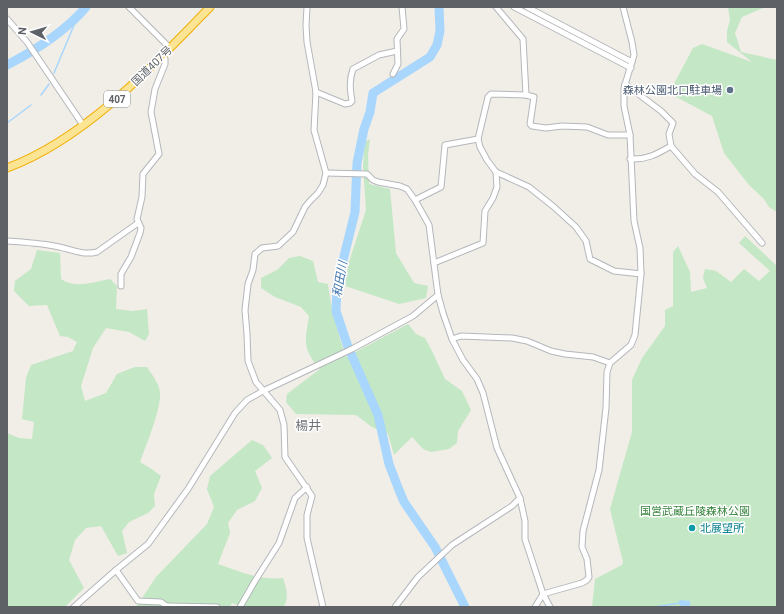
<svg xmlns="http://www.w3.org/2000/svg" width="784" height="614" font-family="Roboto,'Noto Sans JP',sans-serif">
  <rect width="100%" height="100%" fill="#f0eee7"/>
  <g fill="#c4e7c5">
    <polygon points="728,7 763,7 763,8 742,17 735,33 741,52 777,60 777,212 769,207 764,199 749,185 724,153 712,116 669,93 693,48 702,44 752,62 727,42 727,31 730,20"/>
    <polygon points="370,139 368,155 369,184 390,189 396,253 414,283 428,286 426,298 399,304 345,286 348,265 366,210 363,166 365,142"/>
    <polygon points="745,236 777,266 777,607 592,607 595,579 622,565 623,562 610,509 632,432 632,380 642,358 665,326 665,310 673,306 673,252 678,246 690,272 691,292 707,288 703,278 705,269 716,271 731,282 744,269 759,281 770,271 739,243"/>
    <path d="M 37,250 L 60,253 L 61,279 C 75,289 94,282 110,279 L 117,286 L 116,309 L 133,311 L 147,309 L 149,334 L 145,341 L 129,332 L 106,328 L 93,348 L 81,386 L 85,401 L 106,393 L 117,374 L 135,367 L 147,367 C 152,375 159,383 160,393 C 161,410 146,445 140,462 L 153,470 L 161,476 L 154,494 L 155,506 L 148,513 L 129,522 L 122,531 L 127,553 L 118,556 L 101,526 L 86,528 L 75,540 L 69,560 L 84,588 L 65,607 L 7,607 L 7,433 L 19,438 L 32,439 L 34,422 L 22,419 L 26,378 L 31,365 L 73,351 L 77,342 L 68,337 L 60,336 L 47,305 L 29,306 L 14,291 L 15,281 L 31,269 Z"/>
    <path d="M 300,256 L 313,261 L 318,282 L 328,284 C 331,310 338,333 346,357 L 408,324 L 416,334 L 425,338 L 432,351 L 445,379 L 462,391 L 471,410 L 458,431 L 457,443 L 449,449 L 431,452 L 423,449 L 412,437 L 394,455 L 388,434 L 372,427 L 356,415 L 296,414 L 286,402 L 287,394 L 320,369 C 302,348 305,342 309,316 L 301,307 L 275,297 L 261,288 L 261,278 L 277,270 L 289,258 Z"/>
    <path d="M 252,440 L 263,445 L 272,458 L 255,471 L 262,488 L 255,501 L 237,510 L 228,523 L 230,533 L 218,564 C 238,571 261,581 283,578 C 286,587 290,599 283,607 L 243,607 L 232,603 L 230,607 L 136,607 L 156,577 L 207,524 L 214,507 L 207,489 L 210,476 Z"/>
  </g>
  <polygon fill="#a9d6fd" points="679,600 690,601 690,607 680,607"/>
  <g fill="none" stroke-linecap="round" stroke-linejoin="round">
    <g stroke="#a9d6fd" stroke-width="1.5">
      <polyline points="7,8 7,7"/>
      <polyline points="54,73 77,18"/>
      <polyline points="41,95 49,84"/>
      <polyline points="7,123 31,105"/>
      <polyline points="654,607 680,603"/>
    </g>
    <g stroke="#a9d6fd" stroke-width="9">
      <polyline points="439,7 440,31 437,45 430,57 373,93 370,112 364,129 357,163 355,212 337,285 336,311 348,347 378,415 389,464 399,490 404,502 435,547 465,607"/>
      <path d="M 7,65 C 36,50 65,32 86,7"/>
    </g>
    <defs>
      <g id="minor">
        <polyline points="129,7 170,48"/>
        <polyline points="307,7 306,25 307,42 316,92 314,130 326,173 323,185 318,193 310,201 305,207 293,232 278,246 262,248 255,254 253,270 248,284 245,310 247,334 248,361 256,382 280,410 284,425 285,457 312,496 307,515 307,538 323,607"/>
        <polyline points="496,7 523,39 526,95 491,94 488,97 478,139 480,147 487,160 496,172 529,187 554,207 576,227 586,241 590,259 614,271 641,274"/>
        <polyline points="514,7 631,68"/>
        <polyline points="527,7 632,62"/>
        <polyline points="7,19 27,42 83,125"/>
        <polyline points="393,74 398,64 397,39 404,29 402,7"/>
        <polyline points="625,84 661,111 673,123 669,134 671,146 695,174 718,192 762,243"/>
        <path d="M 316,92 L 345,104 L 350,103 L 352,101 C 350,89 349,80 353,69 L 379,55 L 397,51"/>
        <polyline points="526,95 534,97 530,124 532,126 546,128 562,126 587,127 608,135 630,135"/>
        <path d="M 630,159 C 647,160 657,154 671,146"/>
        <polyline points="326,173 367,174 373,180 378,182 400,186 407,189 415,200 429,225 438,295 443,313 452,339 463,360 477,379 483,393 497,448 520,498 525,521 525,539 543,594 550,607"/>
        <polyline points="415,200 441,187 445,145 478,139"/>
        <path d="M 7,241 C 23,242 39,243 54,246 C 69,248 81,256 97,252 L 138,223"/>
        <polyline points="434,263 483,243 485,211 493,198 497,187 496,172"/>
        <polyline points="121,286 121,274 131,257 140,233 141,228 137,219 142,197 143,174 159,154 151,112 155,89 165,64 165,59 162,55"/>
        <polyline points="452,339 461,336 512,338 527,341 551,351 565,354 593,357 610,363"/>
        <polyline points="116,570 138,601 161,602 168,607"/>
        <polyline points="168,606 217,607"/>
        <polyline points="74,607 116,570 148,544 188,489 235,413 247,400 263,391 352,349 413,316 438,295"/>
        <polyline points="240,607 255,581 279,543 295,498 307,487"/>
        <polyline points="395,607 418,577 452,545 512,506 520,498"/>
        <polyline points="535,607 543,594 582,583 587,580 589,577 587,559 582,547 583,531 599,470 606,408 607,372 610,363 631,345 635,335 641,274 640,248 634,221 630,135 624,106 624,88 634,55 632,42 623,7"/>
      </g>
      <path id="highway" d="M 7,168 C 85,139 153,66 210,7"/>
    </defs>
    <use href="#minor" stroke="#b4b7bb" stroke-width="7"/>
    <use href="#highway" stroke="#f2af05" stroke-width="9"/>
    <use href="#minor" stroke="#fff" stroke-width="5"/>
    <use href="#highway" stroke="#fbe493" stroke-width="7"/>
  </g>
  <circle fill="#5c6f8a" stroke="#fff" stroke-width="1.5" cx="730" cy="90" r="4"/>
  <circle fill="#0f9aa8" stroke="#fff" stroke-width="1.5" cx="692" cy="528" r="4"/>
  <g text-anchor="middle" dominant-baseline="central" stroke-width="3" stroke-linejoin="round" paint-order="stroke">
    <rect fill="#fff" stroke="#8e9195" stroke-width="1" x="104" y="91" width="26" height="16" rx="3"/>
    <g font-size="10" font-weight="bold" fill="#5e6267">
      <text x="117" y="99">407</text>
    </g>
    <g font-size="11" fill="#5e6267" stroke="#fff">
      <text transform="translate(152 66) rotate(-44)">国道407号</text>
    </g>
    <g font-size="11" fill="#4e5e75" stroke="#fff" text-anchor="end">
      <text x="722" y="90">森林公園北口駐車場</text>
    </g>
    <g font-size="11" fill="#37853d" stroke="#fff">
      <text x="695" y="511">国営武蔵丘陵森林公園</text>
    </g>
    <g font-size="11" fill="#0d838f" stroke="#fff" text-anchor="start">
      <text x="700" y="528">北展望所</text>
    </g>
    <g font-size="12" font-style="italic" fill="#4476b0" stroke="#fff">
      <text transform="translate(340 279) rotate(-80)">和田川</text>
    </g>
    <g font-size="13" fill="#6f7379" stroke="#fff">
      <text x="308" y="425">楊井</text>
    </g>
  </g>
  <rect width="784" height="614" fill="none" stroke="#5e6267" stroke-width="16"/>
  <g transform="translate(32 32) rotate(275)" stroke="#ffffff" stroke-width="3" paint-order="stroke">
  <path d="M0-3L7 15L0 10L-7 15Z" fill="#5e6267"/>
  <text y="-6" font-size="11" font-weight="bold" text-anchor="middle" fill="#5e6267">N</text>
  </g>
</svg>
